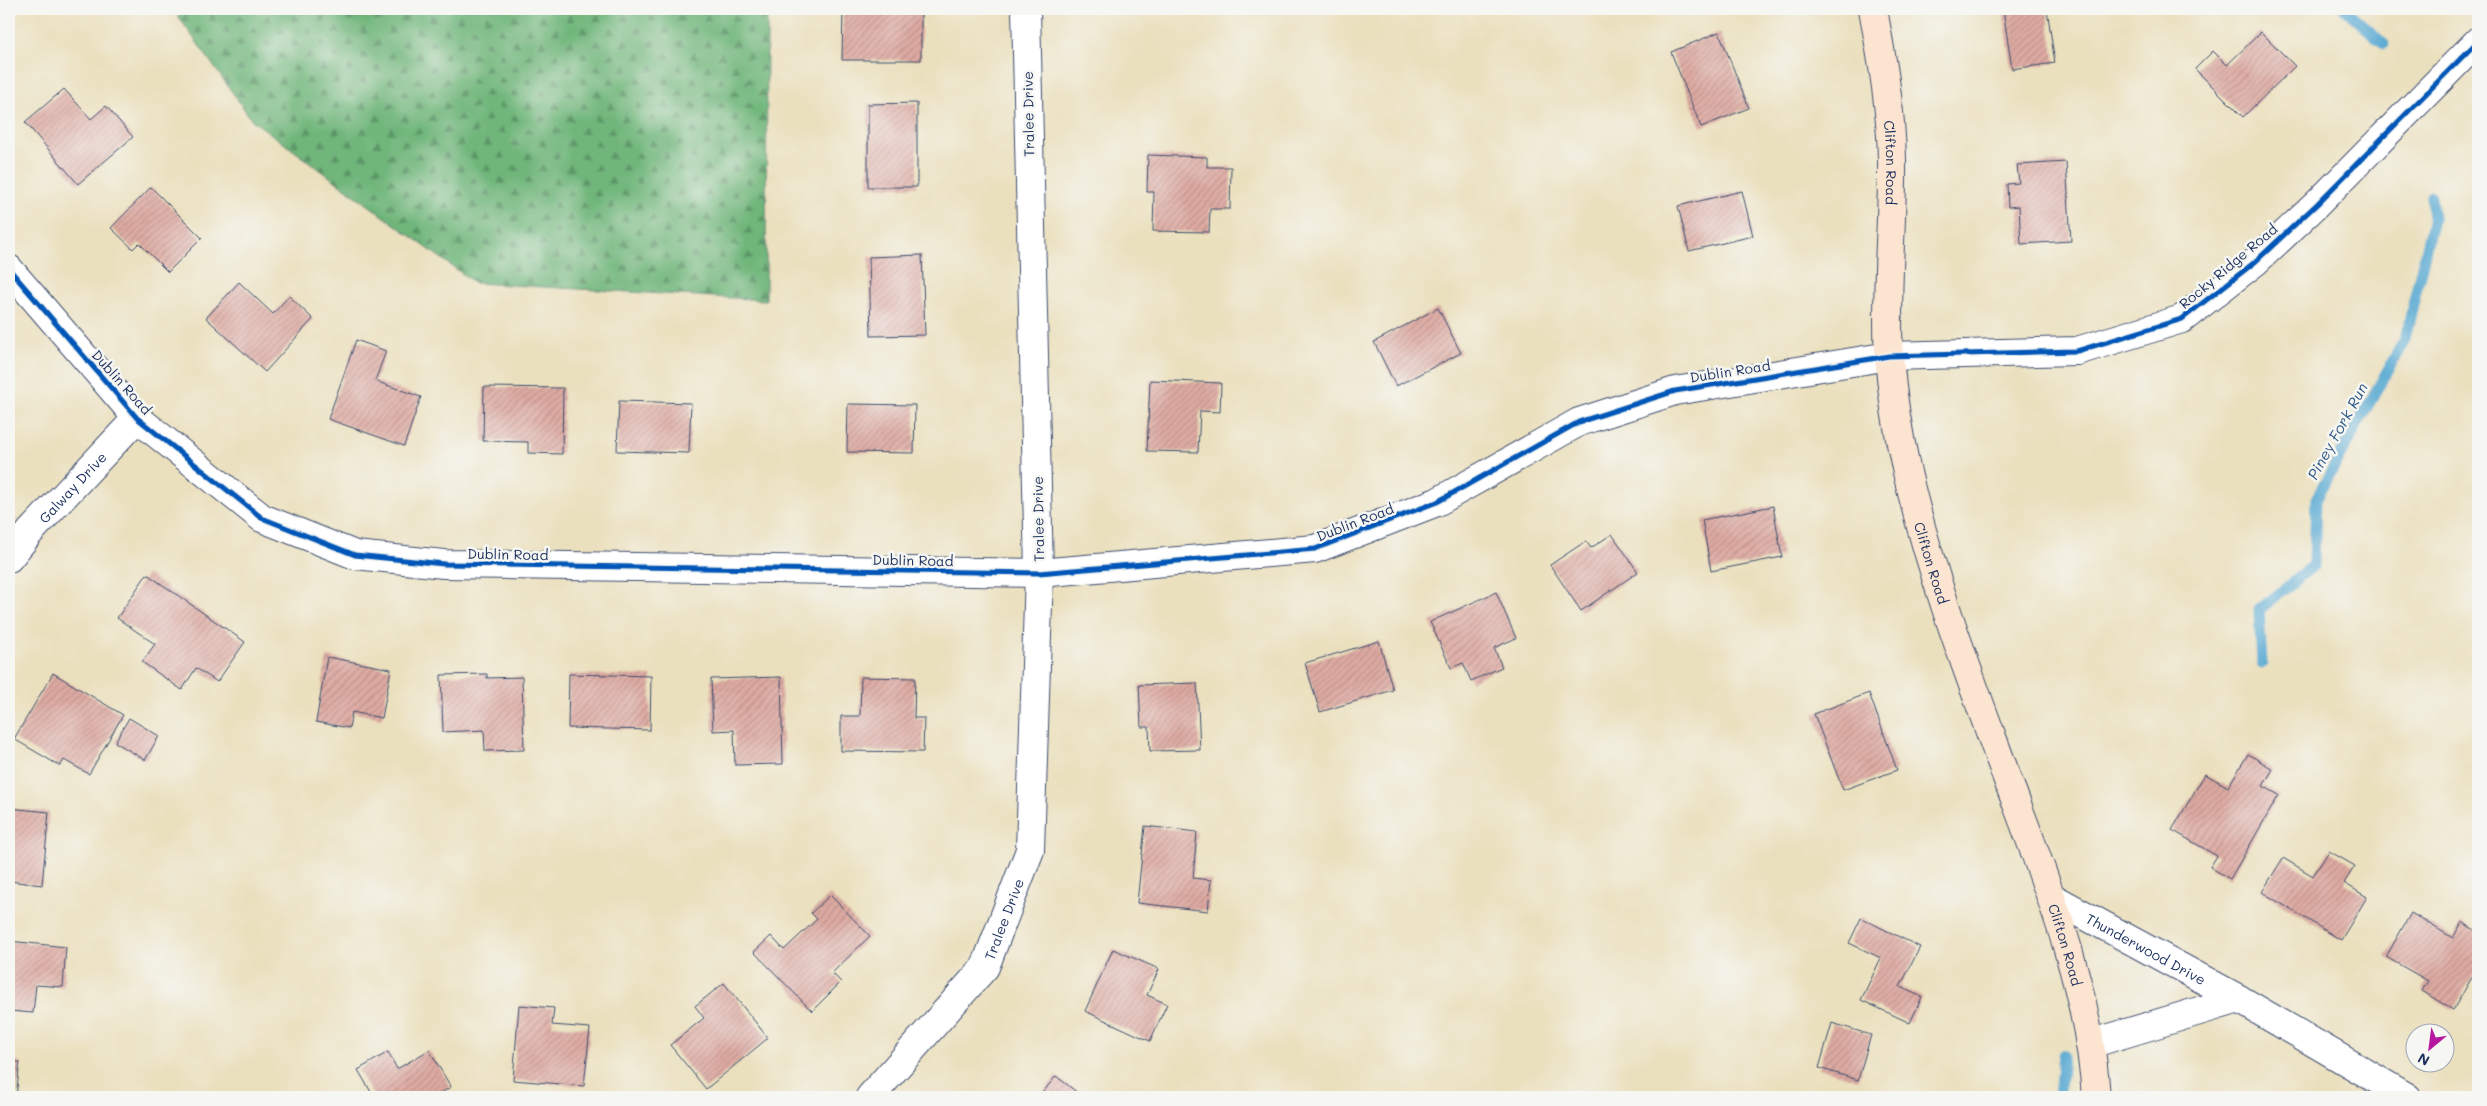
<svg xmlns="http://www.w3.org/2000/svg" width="2487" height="1106" font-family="Mali,sans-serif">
  <defs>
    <pattern id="forest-firs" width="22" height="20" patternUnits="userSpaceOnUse" patternTransform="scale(1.25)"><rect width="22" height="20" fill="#70b67a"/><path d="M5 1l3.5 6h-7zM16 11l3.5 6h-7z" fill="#5b9467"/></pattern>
    <pattern id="building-hatch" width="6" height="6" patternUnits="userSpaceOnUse" patternTransform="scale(1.25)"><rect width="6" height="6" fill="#dfaba3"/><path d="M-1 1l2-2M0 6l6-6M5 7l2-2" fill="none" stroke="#b48c88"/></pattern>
  </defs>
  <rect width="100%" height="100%" fill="#f6f6f2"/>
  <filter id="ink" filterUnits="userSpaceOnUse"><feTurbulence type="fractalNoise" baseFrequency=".02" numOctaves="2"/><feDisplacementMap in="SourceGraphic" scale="10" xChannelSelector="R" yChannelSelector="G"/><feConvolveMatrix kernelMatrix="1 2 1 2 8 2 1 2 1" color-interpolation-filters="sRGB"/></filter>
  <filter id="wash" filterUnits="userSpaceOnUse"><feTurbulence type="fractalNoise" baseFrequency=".0096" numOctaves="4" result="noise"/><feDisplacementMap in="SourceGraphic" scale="20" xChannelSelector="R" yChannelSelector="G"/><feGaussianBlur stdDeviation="1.12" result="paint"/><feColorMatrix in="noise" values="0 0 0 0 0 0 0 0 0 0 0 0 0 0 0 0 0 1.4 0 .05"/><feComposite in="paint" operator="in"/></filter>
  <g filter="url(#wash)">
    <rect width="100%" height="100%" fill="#ebe0be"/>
    <polygon fill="url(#forest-firs)" stroke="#46726c" points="173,9 767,9 766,300 475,283 252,120"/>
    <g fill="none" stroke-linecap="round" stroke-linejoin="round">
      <g stroke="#57a8d1" stroke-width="11">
        <polyline points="2345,9 2384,44"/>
        <polyline points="2262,663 2259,610 2314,565 2316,499 2405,339 2433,218 2431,196"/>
        <polyline points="2059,1097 2063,1055"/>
      </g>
    </g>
    <g id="blocks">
      <g fill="url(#building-hatch)">
        <polygon points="843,9 921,9 921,60 842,60"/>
        <polygon points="2003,9 2047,9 2055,63 2012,69"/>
        <polygon points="1719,32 1749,108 1701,127 1671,52"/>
        <polygon points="2261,32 2295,66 2243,117 2195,69 2213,51 2227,65"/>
        <polygon points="64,89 91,119 106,106 133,137 78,184 25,122"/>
        <polygon points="917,103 917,187 868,187 868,104"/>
        <polygon points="1148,155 1207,157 1207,167 1231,167 1230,209 1210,209 1209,232 1153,231 1154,192 1147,192"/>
        <polygon points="2066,162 2071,241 2021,244 2019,206 2008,207 2007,184 2019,183 2017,165"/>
        <polygon points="151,187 202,238 168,272 139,243 133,249 111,228"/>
        <polygon points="1742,191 1753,236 1689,251 1678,206"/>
        <polygon points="922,255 925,335 871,336 869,257"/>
        <polygon points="239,282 273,314 289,296 313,319 265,372 206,318"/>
        <polygon points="1438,308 1461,353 1396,386 1374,342"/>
        <polygon points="356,340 386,351 375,381 421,397 404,446 328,419"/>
        <polygon points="1150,380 1221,383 1220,412 1200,411 1198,452 1147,451"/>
        <polygon points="484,387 563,388 562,454 528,453 528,442 483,441"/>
        <polygon points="619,401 691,403 689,453 617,451"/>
        <polygon points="848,404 915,405 914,453 847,452"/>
        <polygon points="1773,506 1782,557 1711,571 1702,520"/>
        <polygon points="1612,534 1638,572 1581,611 1550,565 1586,541 1591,548"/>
        <polygon points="147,574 245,642 217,682 196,668 182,690 142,662 155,644 117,618"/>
        <polygon points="1496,592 1516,638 1494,648 1502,667 1471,681 1463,663 1451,668 1430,622"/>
        <polygon points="1379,641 1393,690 1320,712 1305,663"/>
        <polygon points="327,657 391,669 382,718 352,712 349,728 316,722"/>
        <polygon points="53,673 123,715 89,774 64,760 60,766 14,739"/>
        <polygon points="487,674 487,678 522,677 524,750 485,751 484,730 443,732 441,675"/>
        <polygon points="569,674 651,676 650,730 568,728"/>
        <polygon points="781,677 783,764 735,765 734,730 713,731 711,679"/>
        <polygon points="861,677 915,678 914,718 924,718 923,752 841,751 841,716 860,716"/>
        <polygon points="1197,683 1200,750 1150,751 1149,727 1141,727 1139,685"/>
        <polygon points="1869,693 1897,770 1843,790 1814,714"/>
        <polygon points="129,718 159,736 145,760 115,742"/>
        <polygon points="2248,754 2273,769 2263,786 2279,795 2230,879 2210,867 2217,856 2172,830 2205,774 2228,787"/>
        <polygon points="9,808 49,812 42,885 9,881"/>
        <polygon points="1145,826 1197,832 1193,878 1211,880 1208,911 1137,903"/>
        <polygon points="2329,851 2355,866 2344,883 2367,897 2341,940 2262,892 2283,858 2313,876"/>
        <polygon points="830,895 870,936 832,973 841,982 812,1011 754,952 771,936 784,950 817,919 811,913"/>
        <polygon points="2411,913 2453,938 2462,922 2478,932 2478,967 2453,1010 2422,991 2428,981 2386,957"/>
        <polygon points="1861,918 1920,947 1900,987 1922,997 1910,1023 1861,1000 1881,958 1849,943"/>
        <polygon points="9,941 66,947 63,987 36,985 33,1013 9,1011"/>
        <polygon points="1113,949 1159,969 1147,995 1167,1004 1150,1041 1085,1011"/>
        <polygon points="724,983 768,1038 706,1089 670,1045 704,1018 695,1006"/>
        <polygon points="519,1005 554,1008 552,1025 590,1028 584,1086 513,1080"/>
        <polygon points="1832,1023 1871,1035 1858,1080 1819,1068"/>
        <polygon points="429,1050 451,1087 434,1097 374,1097 358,1070 388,1052 397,1069"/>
        <polygon points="9,1061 20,1062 16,1097 9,1097"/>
        <polygon points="1056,1076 1083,1097 1039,1097"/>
        <polygon points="1855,1092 1870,1097 1853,1097"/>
      </g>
    </g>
  </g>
  <g filter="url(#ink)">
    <use href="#blocks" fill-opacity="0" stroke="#3a4a6c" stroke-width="1"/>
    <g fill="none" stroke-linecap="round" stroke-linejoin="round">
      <defs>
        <g id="minor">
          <polyline points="9,269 137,418 262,518 355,555 444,564 1039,573 1315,549 1437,502 1579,422 1675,391 1889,356 2077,351 2182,319 2255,262 2317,204 2478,41"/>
          <path id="s1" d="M 9,558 L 31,531 L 137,418"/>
          <path id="s2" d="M 2053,898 L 2239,999"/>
          <polyline points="2090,1044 2239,999 2407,1097"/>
          <path id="s3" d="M 870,1097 L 985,967 L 1030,850 L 1039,573 L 1026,9"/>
        </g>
        <g id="secondary">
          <path id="s4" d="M 1873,9 C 1882,59 1891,108 1892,159 C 1893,225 1885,291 1889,357 C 1892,394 1898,432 1906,468 C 1930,574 1970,677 2007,778 C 2046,882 2089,986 2096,1097"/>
        </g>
      </defs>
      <use href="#minor" stroke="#3a4a6c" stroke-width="30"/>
      <use href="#secondary" stroke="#3a4a6c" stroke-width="30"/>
      <use href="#minor" stroke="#fff" stroke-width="28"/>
      <use href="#secondary" stroke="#fce5d0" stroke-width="28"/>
      <defs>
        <polyline id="cycleway" points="9,269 137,418 262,518 355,555 444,564 1039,573 1315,549 1437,502 1579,422 1675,391 1889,356 2077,351 2182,319 2255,262 2317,204 2478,41"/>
      </defs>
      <use href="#cycleway" stroke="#f6f6f2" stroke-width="8"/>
      <use href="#cycleway" stroke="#0057b8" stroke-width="5"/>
    </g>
  </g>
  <g text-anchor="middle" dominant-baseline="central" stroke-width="5" stroke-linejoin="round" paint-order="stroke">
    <g font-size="14" fill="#1b2f5e" stroke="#f6f6f2">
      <text transform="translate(1028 114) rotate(-91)">Tralee Drive</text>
      <text stroke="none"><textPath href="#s4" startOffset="155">Clifton Road</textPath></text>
      <text transform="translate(2228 266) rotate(-40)">Rocky Ridge Road</text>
      <text transform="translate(1730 371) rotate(-9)">Dublin Road</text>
      <text transform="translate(122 382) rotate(48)">Dublin Road</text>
      <text stroke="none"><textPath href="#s1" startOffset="95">Galway Drive</textPath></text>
      <text transform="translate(1038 519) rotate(-91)">Tralee Drive</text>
      <text transform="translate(1355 522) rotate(-21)">Dublin Road</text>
      <text transform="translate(508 554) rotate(1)">Dublin Road</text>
      <text transform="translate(913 560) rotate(1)">Dublin Road</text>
      <text stroke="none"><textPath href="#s4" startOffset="560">Clifton Road</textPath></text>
      <text stroke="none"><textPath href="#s3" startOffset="225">Tralee Drive</textPath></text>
      <text stroke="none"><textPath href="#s4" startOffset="965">Clifton Road</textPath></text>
      <text stroke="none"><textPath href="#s2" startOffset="106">Thunderwood Drive</textPath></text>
    </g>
    <g font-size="15" font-style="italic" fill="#305986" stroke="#f6f6f2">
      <text transform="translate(2337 431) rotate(-61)">Piney Fork Run</text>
    </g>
  </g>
  <rect width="2487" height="1106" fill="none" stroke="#f6f6f2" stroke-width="30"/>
  <g transform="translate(2430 1048) rotate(209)"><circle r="24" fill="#f6f6f2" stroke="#9ea6b7"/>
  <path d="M0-4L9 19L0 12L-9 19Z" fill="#b5179e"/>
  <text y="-8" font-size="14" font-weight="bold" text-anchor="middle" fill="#1b2f5e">N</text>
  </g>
</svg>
